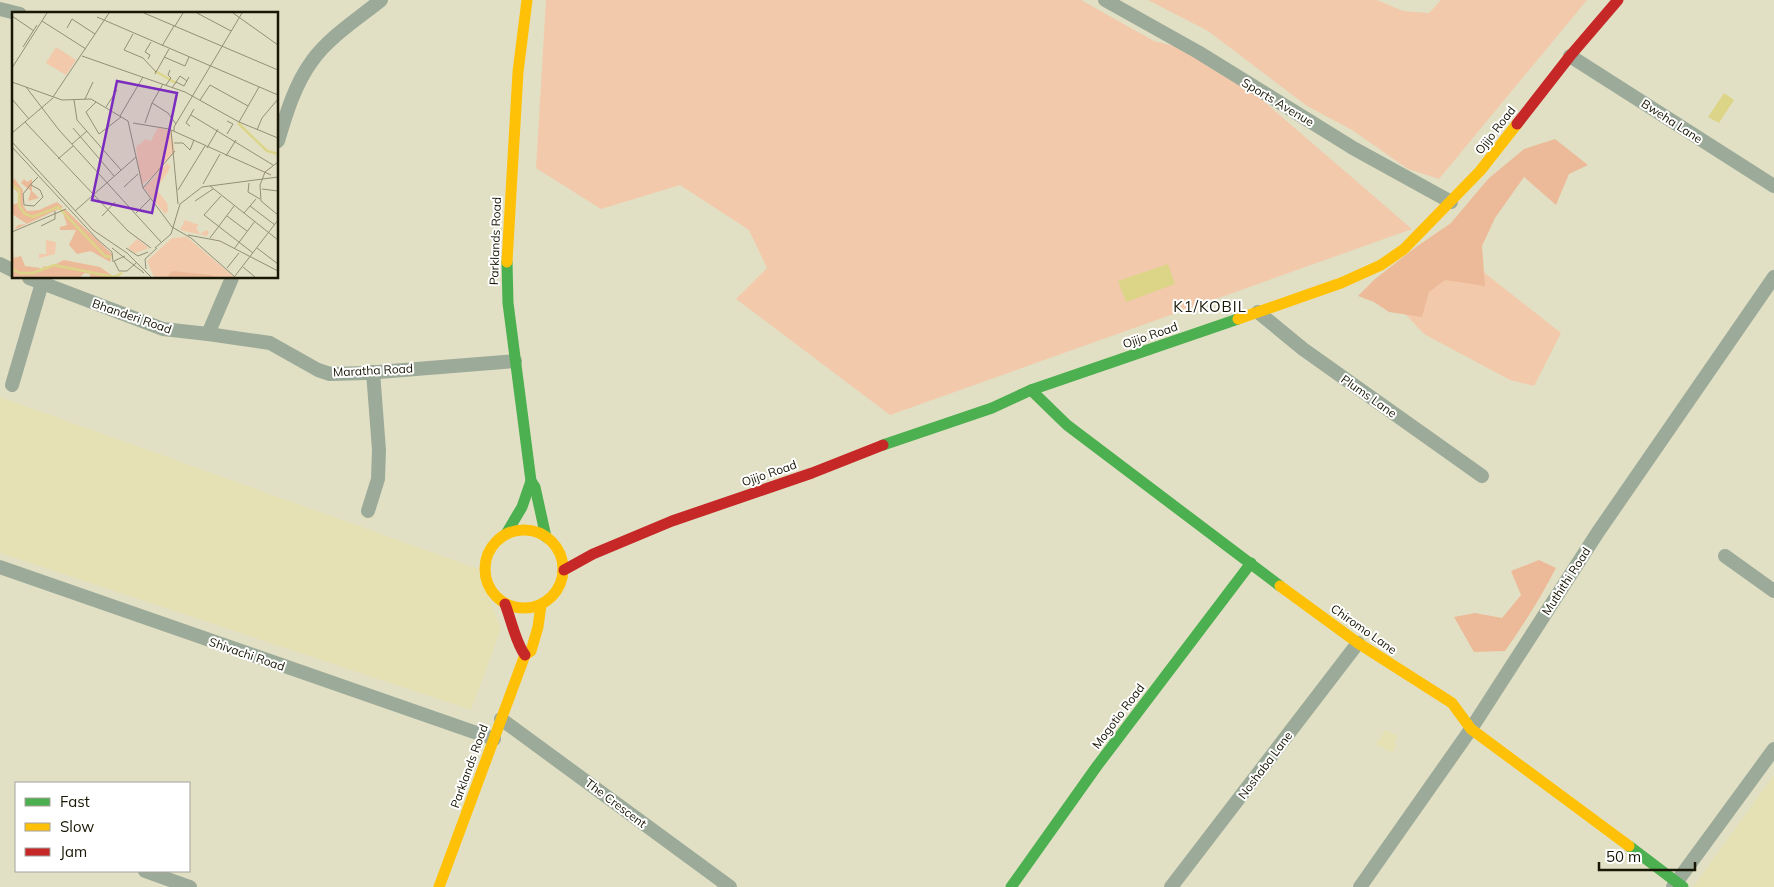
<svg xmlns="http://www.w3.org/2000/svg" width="1774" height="887" font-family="Mulish,sans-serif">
  <rect width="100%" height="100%" fill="#e2e0c4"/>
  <g fill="#e5e1b4">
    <polygon points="0,397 478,569 501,629 471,710 0,553"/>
    <polygon points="1386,730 1398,736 1394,743 1397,745 1392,753 1376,744"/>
    <polygon points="1774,775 1774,887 1693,887"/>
  </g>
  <g fill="#f2c9ab">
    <polygon points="546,0 1081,0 1154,41 1210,55 1412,229 890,415 736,299 767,268 749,230 680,185 601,209 536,168"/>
    <polygon points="1148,0 1377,0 1403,11 1429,13 1441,0 1587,0 1439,179 1408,169 1352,130 1307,106 1208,31"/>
    <polygon points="1438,236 1561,333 1534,386 1510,380 1424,334 1381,288"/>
  </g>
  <g fill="#ecba99">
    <polygon points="1555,139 1588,165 1569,174 1556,205 1524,177 1495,218 1482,246 1485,286 1445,280 1429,292 1422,317 1389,312 1374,302 1358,296 1375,279 1416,247 1451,223 1488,179 1524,149"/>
    <path d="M 1539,560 L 1556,568 C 1541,597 1524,624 1505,651 L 1474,652 L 1454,617 L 1475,613 L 1502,618 L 1521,595 L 1511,571 Z"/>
  </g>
  <g fill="#dcd588">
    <polygon points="1724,93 1734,100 1719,123 1708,117"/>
    <polygon points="1168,264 1175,284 1126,302 1118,281"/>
  </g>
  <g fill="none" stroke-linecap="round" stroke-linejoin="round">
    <g stroke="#9caa99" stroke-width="14">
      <polyline points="1105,0 1198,52 1353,148 1451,202"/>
      <polyline points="0,9 20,14"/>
      <polyline points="1570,56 1774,186"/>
      <path d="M 278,141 C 286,114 295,84 312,61 C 329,37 359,18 381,0"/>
      <polyline points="0,264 14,271"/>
      <polyline points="29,278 163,329 208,334 232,278"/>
      <polyline points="1258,312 1303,349 1482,476"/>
      <polyline points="208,334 270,343 318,370 330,374 366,373 515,361"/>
      <polyline points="12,385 42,283"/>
      <polyline points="368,511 378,479 379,450 373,372"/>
      <polyline points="1725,556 1774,591"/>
      <polyline points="0,567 494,739"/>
      <polyline points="501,719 730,887"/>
      <polyline points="145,871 190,887"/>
      <polyline points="1171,887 1358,643"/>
      <polyline points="1360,887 1471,729 1598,532 1774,277"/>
      <polyline points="1673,887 1774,749"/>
    </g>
    <g stroke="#4caf50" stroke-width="11">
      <polyline points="507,262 508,303 531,481 535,487 546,537"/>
      <polyline points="1031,390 1067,425 1280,586"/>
      <polyline points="883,445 992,408 1031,390 1238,319"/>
      <polyline points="506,534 522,507 531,481"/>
      <polyline points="1629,846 1683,887"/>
      <polyline points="1011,887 1097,766 1251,563"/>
    </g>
    <g stroke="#ffc107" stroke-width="11">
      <polyline points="507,262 518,72 527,0"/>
      <polyline points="1238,319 1341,283 1381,265 1404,249 1480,171 1517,124"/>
      <circle cx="524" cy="569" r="39"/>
      <polyline points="1280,586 1358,643 1452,703 1471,729 1629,846"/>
      <polyline points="439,887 525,655 531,651 538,627 541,605"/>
    </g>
    <g stroke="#c62828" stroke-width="11">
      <polyline points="1517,124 1570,56 1618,0"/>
      <polyline points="564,570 593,554 672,521 812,473 883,445"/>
      <path d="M 505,604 C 511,619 516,644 525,655"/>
    </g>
  </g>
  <g text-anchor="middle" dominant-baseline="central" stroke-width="4" stroke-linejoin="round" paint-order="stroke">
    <g font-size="12" fill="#181604" stroke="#fff">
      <text transform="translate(1278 102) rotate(31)">Sports Avenue</text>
      <text transform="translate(1672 121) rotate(33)">Bweha Lane</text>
      <text transform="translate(1495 130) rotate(-52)">Ojijo Road</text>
      <text transform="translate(495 241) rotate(-88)">Parklands Road</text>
      <text transform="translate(132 316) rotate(19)">Bhanderi Road</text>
      <text transform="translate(1150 335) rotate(-19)">Ojijo Road</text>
      <text transform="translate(373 370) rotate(-3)">Maratha Road</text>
      <text transform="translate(1369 396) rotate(35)">Plums Lane</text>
      <text transform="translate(769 473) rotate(-19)">Ojijo Road</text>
      <text transform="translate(1566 581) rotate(-57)">Muthithi Road</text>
      <text transform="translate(1364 629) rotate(35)">Chiromo Lane</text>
      <text transform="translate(247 654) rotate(19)">Shivachi Road</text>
      <text transform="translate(1118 716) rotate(-53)">Mogotio Road</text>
      <text transform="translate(1265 765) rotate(-53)">Noshaba Lane</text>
      <text transform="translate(469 766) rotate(-70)">Parklands Road</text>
      <text transform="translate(616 803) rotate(37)">The Crescent</text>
    </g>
    <g font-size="15" letter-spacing="1" fill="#181604" stroke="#fff">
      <text x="1210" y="306">K1/KOBIL</text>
    </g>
  </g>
  <g transform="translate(12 12)">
    <rect width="266" height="266" fill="#e2e0c4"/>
    <path d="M 44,35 L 64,48 L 54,63 L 34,51 ZM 146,115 L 159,119 L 163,139 L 144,162 L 129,173 L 124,135 L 134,127 L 139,129 ZM 155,151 L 158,154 L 156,160 L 144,177 L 155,191 L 156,199 L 153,202 L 132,176 ZM 173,208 L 187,213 L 184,216 L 188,222 L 194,218 L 197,220 L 195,224 L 168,218 ZM 174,225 L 176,226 L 222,265 L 142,265 L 135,249 L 160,226 ZM 125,227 L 137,236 L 123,241 L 116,236 ZM 34,228 L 44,230 L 43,242 L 27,246 L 27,242 L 34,242 Z" fill="#f2c9ab"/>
    <path d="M 2,166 L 11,178 L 11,193 L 15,199 L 27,198 L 45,190 L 51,195 L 2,218 L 6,213 L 15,212 L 0,202 L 0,193 L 6,191 L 6,181 L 0,174 ZM 12,167 L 15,170 L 20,167 L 20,179 L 27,186 L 16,189 L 19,179 L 9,171 ZM 53,197 L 100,242 L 98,250 L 79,239 L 65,242 L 57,233 L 64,218 L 48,218 L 48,215 L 55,213 L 50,198 ZM 0,235 L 2,246 L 9,244 L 13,254 L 28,256 L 26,261 L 32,254 L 36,256 L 52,248 L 88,255 L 102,265 L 78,265 L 78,262 L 73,261 L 68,265 L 0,265 ZM 160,259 L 199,263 L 204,265 L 155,265 Z" fill="#ecba99"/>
    <path fill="none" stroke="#dcd588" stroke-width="2.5" d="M 143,59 L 164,71M 226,111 L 255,139 L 266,142M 0,173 L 7,178 L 7,194 L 13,202 L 21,205 L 46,195 L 93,244 L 99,245M 0,257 L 8,261 L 21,261 L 42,253 L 102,265 L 110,261"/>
    <path fill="none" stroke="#918f77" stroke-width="1" d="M 132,1 L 266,58M 185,1 L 219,19M 221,1 L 266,33M 0,4 L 22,19M 85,5 L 266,83M 30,9 L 74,37M 163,14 L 171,1M 55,16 L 60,7 L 83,22M 121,22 L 112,38 L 131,46 L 144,60M 150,34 L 162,14M 11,35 L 25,13M 70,44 L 173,80 L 227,110 L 266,126M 152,45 L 173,54 L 177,45M 136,47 L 138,43 L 133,40 L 139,30M 0,56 L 35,1M 143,62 L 157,37M 0,70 L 50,88 L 79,87 L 116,109 L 131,176 L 160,215 L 179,226 L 223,265M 164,70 L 172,74 L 177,65M 151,72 L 140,91 L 156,101 L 164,112M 154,73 L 159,66 L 156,63 L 158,58M 14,75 L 47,118 L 149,230M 160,76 L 168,64 L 175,69M 41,85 L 97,1M 0,87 L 17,107M 73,87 L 81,70M 62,88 L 65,108 L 109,158M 188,88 L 198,73 L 236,94M 84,90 L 74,100 L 87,122 L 109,105M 94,95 L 105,78M 179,103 L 261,153M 108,104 L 131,65M 215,109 L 221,112 L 215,122M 13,110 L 116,219 L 139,236M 227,110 L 247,75M 121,111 L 157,117 L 259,163M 133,111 L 140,91M 178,114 L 174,111 L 182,97M 61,116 L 102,164M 159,118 L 166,192M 245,118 L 250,106 L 266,87M 162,119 L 162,115 L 230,1M 0,121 L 41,86M 0,130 L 81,218 L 115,241 L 139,265M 162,131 L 171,131 L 178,138 L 182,128M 60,132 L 75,119M 0,135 L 85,227M 195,136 L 206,117M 214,144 L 224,128M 46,147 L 61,134M 266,150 L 253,160 L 248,173 L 249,189 L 266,203M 237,171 L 236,180 L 248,187M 191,172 L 208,142M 19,173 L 28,178 L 31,185 L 22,194 L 12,193 L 11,182 L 20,171 L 26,165M 198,174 L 266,228M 112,175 L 126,162M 131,176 L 163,139M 250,177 L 266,179M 166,178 L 193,134M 209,184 L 192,203 L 241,241M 183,189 L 201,177M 238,194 L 263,213M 63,199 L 124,145M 124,201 L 139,186M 232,201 L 244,187M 90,204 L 103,190M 215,204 L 235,219M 29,214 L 43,207 L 43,199M 0,220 L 54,197M 176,223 L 208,229 L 266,259M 198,226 L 222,194M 85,227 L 100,240 L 101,250M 100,236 L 132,261M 114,236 L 126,244 L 136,240M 143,236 L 159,222 L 168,192 L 190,175 L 266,165M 245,236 L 266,252M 222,237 L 243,209M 113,244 L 102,249 L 107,259 L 115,259 L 124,251M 231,255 L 243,265M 215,256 L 227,241M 134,257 L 133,247 L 145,236M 223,264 L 266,208"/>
    <path fill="#7b2cbf" fill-opacity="0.15" stroke="#7b2cbf" stroke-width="2.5" d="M 105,69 L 165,81 L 140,201 L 80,188 Z"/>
    <rect width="266" height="266" fill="none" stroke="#181604" stroke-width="2.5"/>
  </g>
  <rect x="15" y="782" width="175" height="90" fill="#ffffff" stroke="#a3a29b"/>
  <rect x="25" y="798" width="25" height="8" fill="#4caf50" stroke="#a3a29b"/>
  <text x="60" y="807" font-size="15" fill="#181604">Fast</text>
  <rect x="25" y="823" width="25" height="8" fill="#ffc107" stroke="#a3a29b"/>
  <text x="60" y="832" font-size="15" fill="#181604">Slow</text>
  <rect x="25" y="848" width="25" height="8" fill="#c62828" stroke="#a3a29b"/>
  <text x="60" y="857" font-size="15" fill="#181604">Jam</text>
  <path d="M1599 862v8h96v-8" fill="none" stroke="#181604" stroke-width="2.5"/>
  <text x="1606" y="862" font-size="15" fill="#181604" stroke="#ffffff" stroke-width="4" paint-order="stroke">50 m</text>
</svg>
